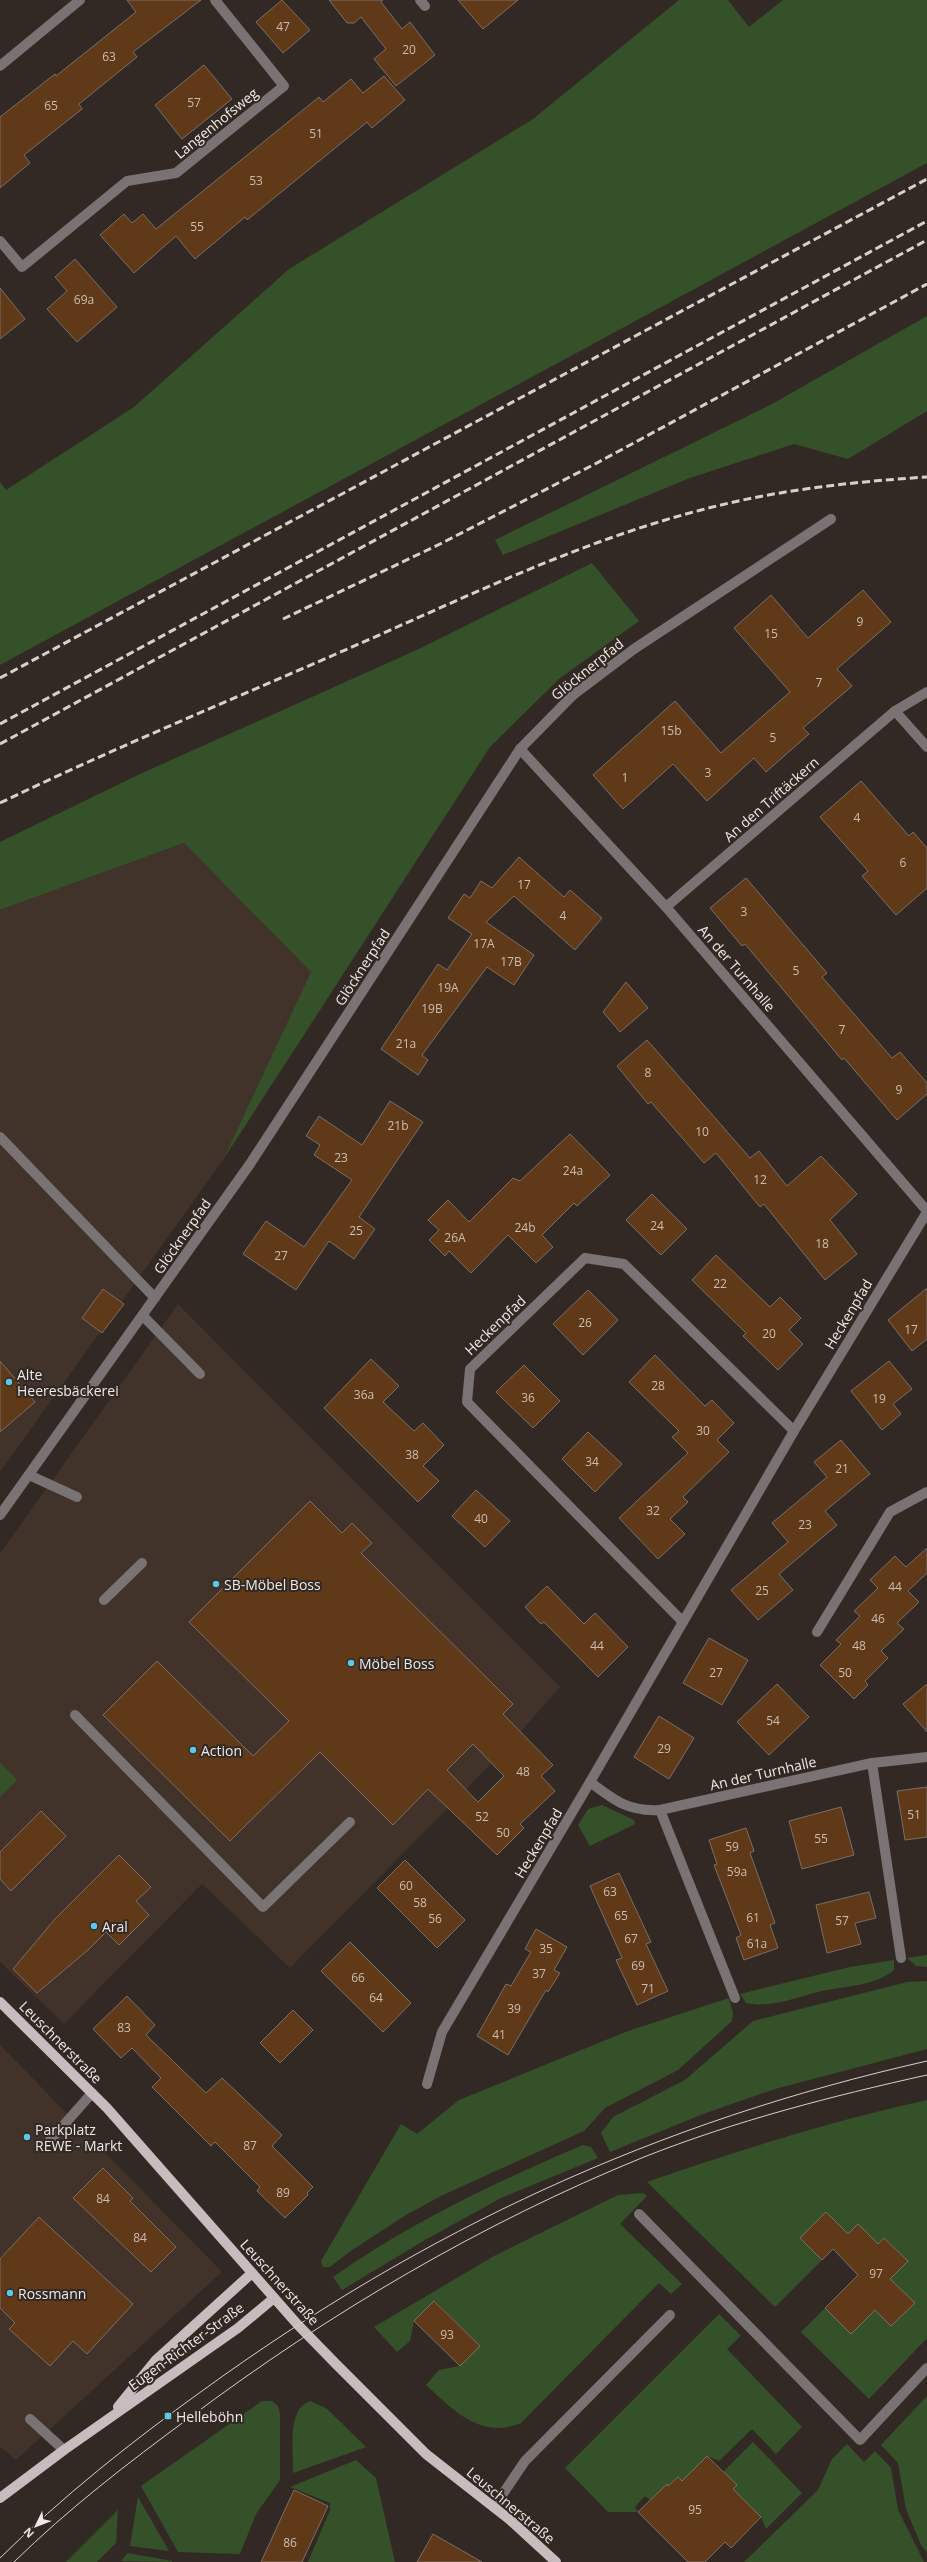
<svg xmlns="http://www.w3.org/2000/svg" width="927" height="2562" viewBox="0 0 927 2562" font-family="'Open Sans',sans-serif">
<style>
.built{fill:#41322a}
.green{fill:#355129}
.building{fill:#603a18;stroke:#796f68;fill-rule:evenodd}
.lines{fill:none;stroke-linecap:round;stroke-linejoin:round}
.minor{stroke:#797374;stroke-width:10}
.major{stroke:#c8bcbe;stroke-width:10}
.tram{stroke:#d7d1cc;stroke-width:1}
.rail{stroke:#d7d1cc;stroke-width:3;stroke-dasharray:8 4;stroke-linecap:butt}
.poi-dot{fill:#5ac8e6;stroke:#322924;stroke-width:1.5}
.labels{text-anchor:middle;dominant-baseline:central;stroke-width:4;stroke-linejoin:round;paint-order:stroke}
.number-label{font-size:12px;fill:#cbbdb2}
.street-label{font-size:14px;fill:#efe9e5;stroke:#322924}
.poi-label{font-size:14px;fill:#efe9e5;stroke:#322924;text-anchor:start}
</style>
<rect width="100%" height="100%" fill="#322924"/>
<!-- built -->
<g class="built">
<polygon points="184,843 312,972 223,1160 0,1472 0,910"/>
<polygon points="178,1304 560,1687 503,1752 290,1968 202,1884 64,2024 0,1962 0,1553"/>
<polygon points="0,2045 222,2272 16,2460 0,2447"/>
</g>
<!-- green -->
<g class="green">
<polygon points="679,0 728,0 749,27 783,0 927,0 927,163 0,665 0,482 6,490 134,407 289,269 533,119"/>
<polygon points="927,316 927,411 848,459 794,444 690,478 503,555 495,540 772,404"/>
<polygon points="592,563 639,621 559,679 490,747 223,1160 311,972 184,843 0,910 0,842 140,774 421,648"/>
<polygon points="0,1762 17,1780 0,1797"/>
<polygon points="602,1805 634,1820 635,1824 590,1846 578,1825 588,1809"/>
<polygon points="927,1955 927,1967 916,1966 907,1958"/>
<path d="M894,1960V1970C876,1985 849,1986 827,1990C801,1995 773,2009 746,2003L740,1994L850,1967Z"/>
<polygon points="927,1981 927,2049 775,2089 703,2114 610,2152 601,2133 613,2117 685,2080 753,2021 907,1982"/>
<polygon points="729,1998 733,2013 732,2021 678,2070 605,2108 584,2131 443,2195 406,2215 352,2250 330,2267 323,2267 321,2261 401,2124 417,2134 459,2100 628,2031"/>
<path d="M927,2100V2338L869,2399L801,2332L825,2308L851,2333L875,2310L891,2326L914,2304L890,2279L908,2261L885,2238L878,2244L858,2224L848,2234L826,2213L801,2238L822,2260L775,2307L647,2182C739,2150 832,2121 927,2100Z"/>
<path d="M583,2145L591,2147L598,2158L503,2197L425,2240L342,2290L333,2277C411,2222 496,2182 583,2145Z"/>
<path d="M643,2193L647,2196L620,2224L682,2284L671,2294L659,2283L520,2424C514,2425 506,2428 499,2428C469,2428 447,2404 426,2385L439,2370L460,2366L480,2346L435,2301L414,2321L410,2341L397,2352L374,2327L494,2256L618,2195Z"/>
<polygon points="719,2314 741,2336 727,2349 802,2427 776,2454 752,2429 719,2461 707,2456 682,2481 678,2477 650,2500 645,2496 635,2507 638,2512 608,2512 565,2468"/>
<polygon points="927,2396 927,2553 921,2545 906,2509 898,2463 881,2445"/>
<polygon points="262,2401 272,2401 278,2406 280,2414 280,2480 256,2514 240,2554 178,2552 141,2486"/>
<path d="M310,2401L326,2408L366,2447L293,2473C294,2451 286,2410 310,2401Z"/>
<polygon points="753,2442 802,2493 766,2529 761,2517 733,2489 737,2485 723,2472"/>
<polygon points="847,2444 864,2462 875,2451 891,2468 898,2510 924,2562 744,2562 818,2490 832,2459"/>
<polygon points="356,2460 376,2478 395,2562 308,2562 330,2510 330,2503 290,2487"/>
<polygon points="138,2497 169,2551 130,2546"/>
<polygon points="118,2510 116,2543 97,2562 66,2562"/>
<polygon points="128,2553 172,2561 172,2562 121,2561"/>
</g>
<!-- building -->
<g class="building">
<polygon points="127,0 201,0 133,52 137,57 79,104 82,109 24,155 30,163 0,188 0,117 55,74 56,76 136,12"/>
<polygon points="282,0 310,30 283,53 256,22"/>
<polygon points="329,0 383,0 381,2 402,29 410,22 435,55 396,86 374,59 386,49 361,17 354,23 347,23"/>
<polygon points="458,0 518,0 483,29"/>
<polygon points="204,65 232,99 182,139 155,105"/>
<polygon points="384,76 405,100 372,128 367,122 247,220 245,217 195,259 176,236 134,273 100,235 124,214 132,223 143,214 156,229 319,97 323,102 351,79 363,93"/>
<polygon points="75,259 117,307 77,342 47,309 67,291 55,277"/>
<polygon points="0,288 25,319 0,339"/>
<polygon points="863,590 891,622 837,669 852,686 803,728 809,734 766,772 754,758 707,801 673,764 623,809 593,775 675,701 721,753 790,692 734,628 771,595 808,638"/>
<polygon points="861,781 909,836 913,832 927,848 927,888 896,915 862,876 868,871 820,817"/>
<polygon points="519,857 564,897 570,890 602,918 575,950 514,896 486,922 534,955 514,985 487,967 422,1055 428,1060 418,1075 381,1049 438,964 447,970 472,934 448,918 464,894 470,898 481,881 492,888"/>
<polygon points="746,878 827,973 822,977 892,1058 900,1052 927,1083 927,1094 897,1120 844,1058 842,1060 745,944 742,946 710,908"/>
<polygon points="626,982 648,1008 620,1032 603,1012"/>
<polygon points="647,1040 750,1158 759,1151 787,1186 821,1156 857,1194 830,1220 857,1254 825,1280 764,1204 760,1207 716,1153 704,1163 651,1102 648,1104 617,1066"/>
<polygon points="390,1101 423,1122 359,1217 375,1229 354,1259 329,1241 296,1290 243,1254 266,1221 304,1247 352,1180 314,1155 320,1145 306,1136 319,1116 362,1145"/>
<polygon points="570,1134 610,1175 577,1206 574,1203 542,1235 553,1247 536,1263 508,1235 471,1273 449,1251 445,1256 429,1240 439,1230 428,1220 448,1200 469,1222 513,1178 520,1181"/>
<polygon points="652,1194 687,1229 661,1255 626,1220"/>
<polygon points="716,1255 770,1307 780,1297 801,1318 789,1330 803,1344 778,1370 743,1336 746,1333 692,1280"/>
<polygon points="927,1288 927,1339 912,1351 888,1320"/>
<polygon points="103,1289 124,1304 102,1333 82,1318"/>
<polygon points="588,1290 618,1320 583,1355 553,1324"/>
<polygon points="655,1355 705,1406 712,1400 734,1423 717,1440 729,1452 683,1497 688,1502 670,1519 685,1534 658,1559 619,1518 688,1453 672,1437 679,1431 629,1382"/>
<polygon points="371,1359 399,1386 383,1402 414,1431 423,1423 444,1445 423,1466 439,1481 418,1502 324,1408"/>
<polygon points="0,1361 35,1402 0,1432"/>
<polygon points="889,1361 912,1389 893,1404 901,1414 882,1430 851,1391"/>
<polygon points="524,1365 560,1401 533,1428 496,1392"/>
<polygon points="588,1432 622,1464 595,1492 562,1459"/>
<polygon points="841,1440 870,1474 825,1511 837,1525 779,1574 793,1590 758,1620 731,1590 788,1542 772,1523 827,1477 814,1462"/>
<polygon points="476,1490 510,1521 485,1547 452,1516"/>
<path d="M310,1501L342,1533L352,1523L372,1543L361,1553L513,1704L503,1714L553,1765L541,1776L555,1791L520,1824L524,1828L497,1855L428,1789L393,1825L320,1752L230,1841L103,1715L157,1661L253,1756L289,1721L189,1622ZM473,1744L504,1776L478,1802L447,1770Z"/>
<polygon points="927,1548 927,1573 908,1591 919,1602 897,1623 904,1629 881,1651 888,1658 865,1681 868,1685 854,1699 820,1665 841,1644 836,1640 860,1616 854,1611 878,1588 870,1580 895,1556 906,1567"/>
<polygon points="547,1586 584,1624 595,1613 628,1647 598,1677 544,1622 541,1624 525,1607"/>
<polygon points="709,1638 748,1660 722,1705 683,1683"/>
<polygon points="777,1684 809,1717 769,1755 737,1722"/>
<polygon points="927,1684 927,1732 903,1704"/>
<polygon points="659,1716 694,1738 669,1779 634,1757"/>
<polygon points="927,1787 927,1837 905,1840 897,1791"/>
<polygon points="841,1807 854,1855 802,1869 789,1821"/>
<polygon points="41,1811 66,1836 11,1891 0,1879 0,1852"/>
<polygon points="746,1828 754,1851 750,1853 775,1923 770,1925 778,1948 744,1960 736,1938 741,1935 714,1865 717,1864 709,1840"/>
<polygon points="119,1855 151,1887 136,1901 149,1915 119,1945 106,1932 88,1950 37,1993 13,1969 55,1919"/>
<polygon points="405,1860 465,1920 437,1948 377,1888"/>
<polygon points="619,1873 651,1942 646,1944 668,1991 637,2005 616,1960 622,1958 590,1886"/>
<polygon points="869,1892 876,1918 855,1923 861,1944 827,1953 816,1905"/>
<polygon points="536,1929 567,1947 554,1970 560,1973 548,1992 546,1990 508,2055 477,2036 506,1984 511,1986 531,1952 525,1949"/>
<polygon points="350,1942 411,2003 383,2032 321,1971"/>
<polygon points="127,1996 155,2025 146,2035 206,2093 222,2078 282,2135 272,2146 313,2187 307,2193 308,2195 285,2218 257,2191 260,2187 215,2142 211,2146 152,2087 161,2078 132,2048 121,2058 93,2029"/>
<polygon points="293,2010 313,2030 280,2063 260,2043"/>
<polygon points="103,2168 133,2198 130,2201 176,2247 151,2272 73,2198"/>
<polygon points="826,2212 848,2234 858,2224 878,2244 884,2238 908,2261 890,2279 915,2303 891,2326 875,2310 851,2334 825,2308 858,2275 833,2249 822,2260 800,2238"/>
<polygon points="39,2217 133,2304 87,2354 73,2341 50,2366 9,2329 15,2323 0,2308 0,2259"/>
<polygon points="434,2301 480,2346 460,2366 414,2321"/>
<polygon points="707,2456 737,2485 733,2489 761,2517 731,2548 725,2542 705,2562 688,2562 638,2512 667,2484 668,2486 678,2477 682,2481"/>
<polygon points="294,2490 328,2506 302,2562 261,2562"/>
<polygon points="433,2534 482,2562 417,2562"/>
</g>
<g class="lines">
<!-- minor -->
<g class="minor">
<polyline points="420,0 425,6"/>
<polyline points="0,66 80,0"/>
<polyline points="0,241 22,267 127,181 176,173 284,86 215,0"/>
<polyline points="895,711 927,747"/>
<polyline points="520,749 666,907 927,1211"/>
<polyline points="666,907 895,711 927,692"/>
<polyline points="0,1137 155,1298"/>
<polyline points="143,1316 200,1374"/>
<polyline points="29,1475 77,1497"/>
<polyline points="0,1515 250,1164 520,749 573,695 634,649 831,519"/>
<polyline points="104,1600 142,1563"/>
<polyline points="683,1622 467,1402 470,1369 585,1258 624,1264 794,1431"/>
<polyline points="817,1632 890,1512 927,1492"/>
<polyline points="75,1715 263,1907 350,1822"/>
<polyline points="872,1763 901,1958"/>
<path d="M590,1782C615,1801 629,1812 660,1810L872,1763L927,1757"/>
<polyline points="660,1810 735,1998"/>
<polyline points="427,2084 442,2032 590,1782 794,1431 927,1212"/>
<polyline points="47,2144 92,2093"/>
<polyline points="639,2214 860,2440 927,2368"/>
<polyline points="30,2419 64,2450"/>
<polyline points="494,2507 525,2461 670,2315"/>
</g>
<!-- major -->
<g class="major">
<polyline points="0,2002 107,2108 298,2325 335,2363 426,2454 509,2519 556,2562"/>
<polyline points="118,2407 156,2360 252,2273"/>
<polyline points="0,2498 64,2450 238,2328 274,2298"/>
</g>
<!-- tram -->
<g class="tram">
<path d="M0,2558C62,2497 131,2442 202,2391C425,2229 657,2122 927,2061"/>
<path d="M14,2562C68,2509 128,2463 189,2418C329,2313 482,2223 644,2157C735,2121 832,2096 927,2075"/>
</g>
<!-- rail -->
<g class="rail">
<polyline points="283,619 440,544 595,464 927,284"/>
<polyline points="0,678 927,179"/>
<polyline points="0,724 927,221"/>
<polyline points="0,744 927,240"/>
<path d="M0,803C110,750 224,703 336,654C456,602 574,543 701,510C776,490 850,482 927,477"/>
</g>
</g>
<!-- markers -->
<g class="poi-dot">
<circle cx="9" cy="1382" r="4"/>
<circle cx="216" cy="1584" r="4"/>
<circle cx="351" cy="1663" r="4"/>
<circle cx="193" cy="1750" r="4"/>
<circle cx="94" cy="1926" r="4"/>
<circle cx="27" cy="2137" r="4"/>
<circle cx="10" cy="2293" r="4"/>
<rect x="164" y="2412" width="8" height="8" rx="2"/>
</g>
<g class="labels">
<!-- number labels -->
<g class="number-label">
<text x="283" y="26">47</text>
<text x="409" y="49">20</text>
<text x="109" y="56">63</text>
<text x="194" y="102">57</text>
<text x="51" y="105">65</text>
<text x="316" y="133">51</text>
<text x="256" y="180">53</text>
<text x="197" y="226">55</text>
<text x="84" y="299">69a</text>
<text x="860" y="621">9</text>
<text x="771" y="633">15</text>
<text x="819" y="682">7</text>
<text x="671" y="730">15b</text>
<text x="773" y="737">5</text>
<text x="708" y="772">3</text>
<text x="625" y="777">1</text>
<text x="857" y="817">4</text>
<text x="903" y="862">6</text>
<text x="524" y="884">17</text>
<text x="744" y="911">3</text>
<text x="563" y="915">4</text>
<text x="484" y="943">17A</text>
<text x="511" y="961">17B</text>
<text x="796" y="970">5</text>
<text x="448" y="987">19A</text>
<text x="432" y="1008">19B</text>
<text x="842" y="1029">7</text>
<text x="406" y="1043">21a</text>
<text x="648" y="1072">8</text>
<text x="899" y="1089">9</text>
<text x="398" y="1125">21b</text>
<text x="702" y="1131">10</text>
<text x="341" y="1157">23</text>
<text x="573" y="1170">24a</text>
<text x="760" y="1179">12</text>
<text x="657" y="1225">24</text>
<text x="525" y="1227">24b</text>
<text x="356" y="1230">25</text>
<text x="455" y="1237">26A</text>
<text x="822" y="1243">18</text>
<text x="281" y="1255">27</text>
<text x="720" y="1283">22</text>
<text x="585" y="1322">26</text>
<text x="911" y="1329">17</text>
<text x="769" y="1333">20</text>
<text x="658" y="1385">28</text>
<text x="364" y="1394">36a</text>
<text x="528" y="1397">36</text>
<text x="879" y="1398">19</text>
<text x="703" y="1430">30</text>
<text x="412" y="1454">38</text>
<text x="592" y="1461">34</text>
<text x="842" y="1468">21</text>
<text x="653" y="1510">32</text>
<text x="481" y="1518">40</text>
<text x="805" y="1524">23</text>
<text x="895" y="1586">44</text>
<text x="762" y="1590">25</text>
<text x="878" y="1618">46</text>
<text x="597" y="1645">44</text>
<text x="859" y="1645">48</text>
<text x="716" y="1672">27</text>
<text x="845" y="1672">50</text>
<text x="773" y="1720">54</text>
<text x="664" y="1748">29</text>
<text x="523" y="1771">48</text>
<text x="914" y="1814">51</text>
<text x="482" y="1816">52</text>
<text x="503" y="1832">50</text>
<text x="821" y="1838">55</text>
<text x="732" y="1846">59</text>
<text x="737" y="1871">59a</text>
<text x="406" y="1885">60</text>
<text x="610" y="1891">63</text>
<text x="420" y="1902">58</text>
<text x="621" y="1915">65</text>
<text x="753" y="1917">61</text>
<text x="435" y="1918">56</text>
<text x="842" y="1920">57</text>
<text x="631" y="1938">67</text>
<text x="757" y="1943">61a</text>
<text x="546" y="1948">35</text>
<text x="638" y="1965">69</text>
<text x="539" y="1973">37</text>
<text x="358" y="1977">66</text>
<text x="648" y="1988">71</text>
<text x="376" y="1997">64</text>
<text x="514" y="2008">39</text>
<text x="124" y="2027">83</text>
<text x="499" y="2034">41</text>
<text x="250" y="2145">87</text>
<text x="283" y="2192">89</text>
<text x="103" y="2198">84</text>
<text x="140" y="2237">84</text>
<text x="876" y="2273">97</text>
<text x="447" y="2334">93</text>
<text x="695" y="2509">95</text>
<text x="290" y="2542">86</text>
</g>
<!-- street labels -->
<g class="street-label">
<text transform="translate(216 123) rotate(-39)">Langenhofsweg</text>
<text transform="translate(587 669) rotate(-39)">Glöcknerpfad</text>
<text transform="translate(771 799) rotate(-41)">An den Triftäckern</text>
<text transform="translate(362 967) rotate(-57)">Glöcknerpfad</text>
<text transform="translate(737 968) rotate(49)">An der Turnhalle</text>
<text transform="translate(182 1236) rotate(-55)">Glöcknerpfad</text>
<text transform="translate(848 1314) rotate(-59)">Heckenpfad</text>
<text transform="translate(495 1325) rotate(-44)">Heckenpfad</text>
<text transform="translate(763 1773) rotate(-13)">An der Turnhalle</text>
<text transform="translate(538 1843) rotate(-59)">Heckenpfad</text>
<text transform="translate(61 2042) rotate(45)">Leuschnerstraße</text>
<text transform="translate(280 2282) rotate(48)">Leuschnerstraße</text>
<text transform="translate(186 2346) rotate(-36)">Eugen-Richter-Straße</text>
<text transform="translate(511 2505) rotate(40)">Leuschnerstraße</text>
</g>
<!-- poi labels -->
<g class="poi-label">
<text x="17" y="1374">Alte<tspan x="17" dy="16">Heeresbäckerei</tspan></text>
<text x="224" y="1584">SB-Möbel Boss</text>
<text x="359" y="1663">Möbel Boss</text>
<text x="201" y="1750">Action</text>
<text x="102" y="1926">Aral</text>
<text x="35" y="2129">Parkplatz<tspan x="35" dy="16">REWE - Markt</tspan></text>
<text x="18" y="2293">Rossmann</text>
<text x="176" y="2416">Helleböhn</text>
</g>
</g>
<!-- north arrow -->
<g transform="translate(36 2526) rotate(227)" stroke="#322924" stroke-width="3" paint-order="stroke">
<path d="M0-3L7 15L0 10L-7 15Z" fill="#efe9e5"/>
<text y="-6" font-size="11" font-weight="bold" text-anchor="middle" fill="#efe9e5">N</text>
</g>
</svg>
